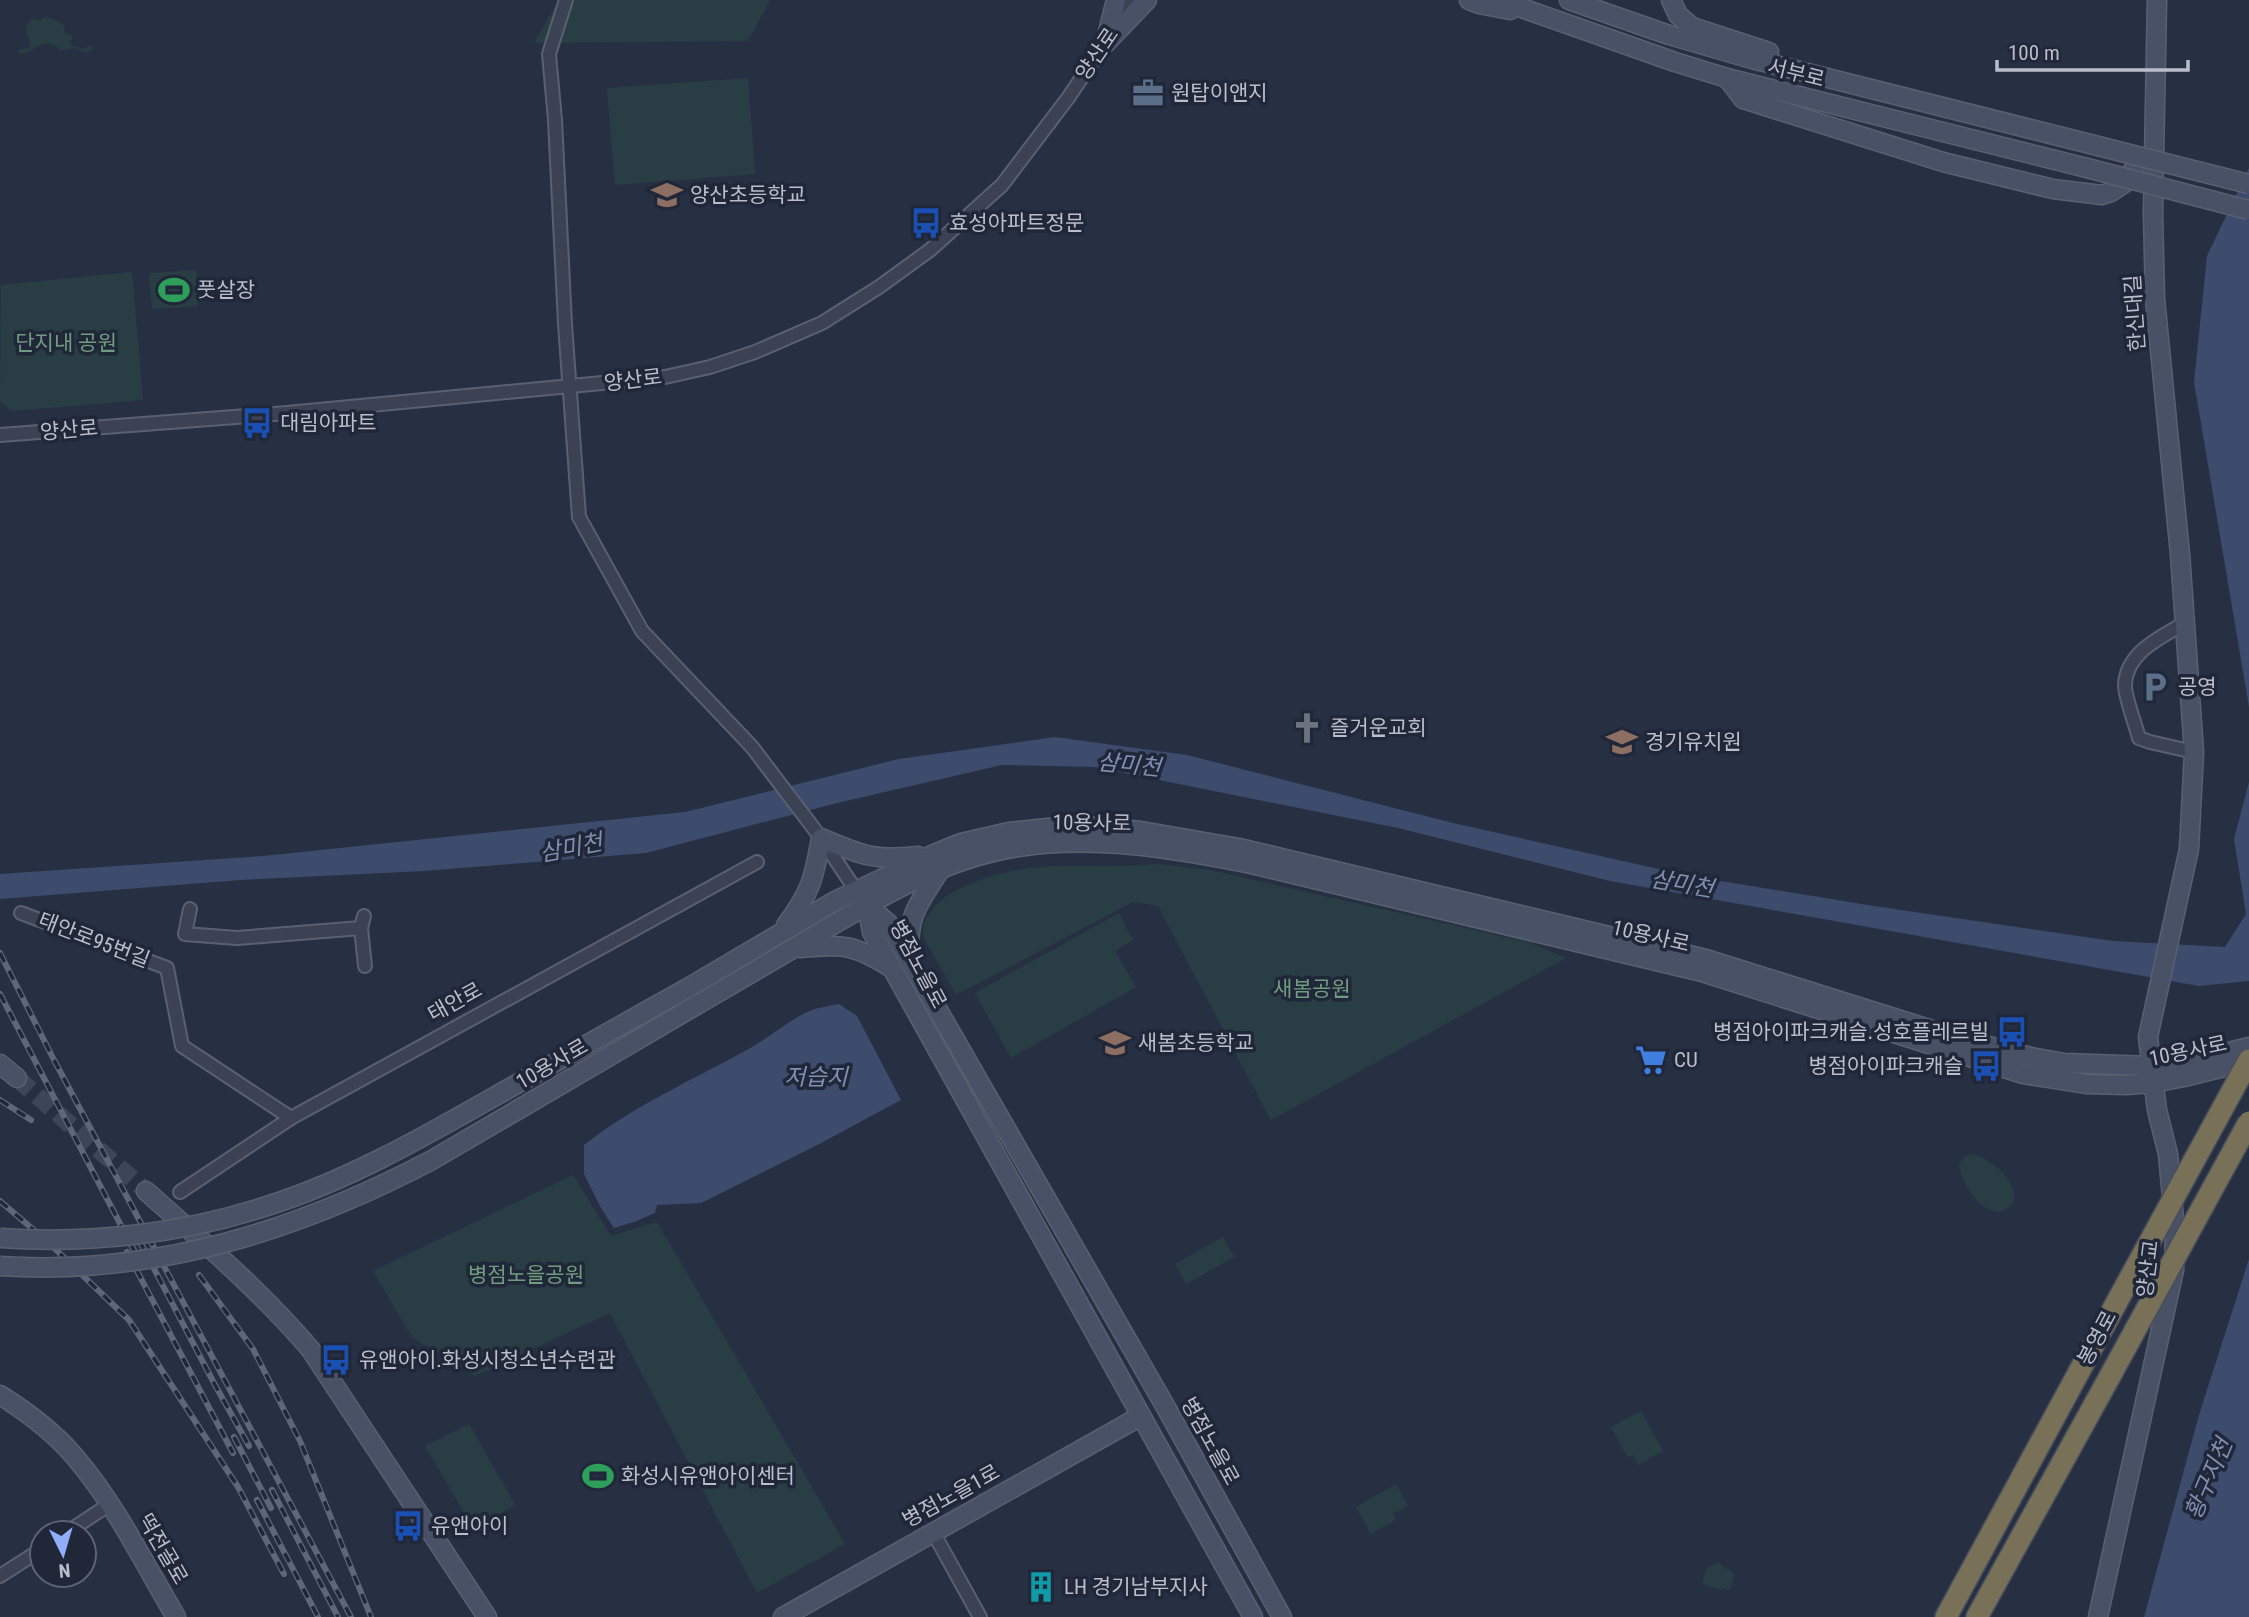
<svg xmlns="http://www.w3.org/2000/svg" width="2249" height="1617" viewBox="0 0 2249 1617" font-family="'Roboto Condensed','Noto Sans KR',sans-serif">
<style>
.green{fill:#293e44}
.water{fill:#3d4b6c}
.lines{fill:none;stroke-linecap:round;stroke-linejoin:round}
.secondary-tunnel{stroke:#3d4558;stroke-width:18;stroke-dasharray:18 9;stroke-linecap:butt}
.street-casing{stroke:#5a6070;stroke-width:16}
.secondary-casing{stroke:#5a6070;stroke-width:21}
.highway-casing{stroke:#464d5d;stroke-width:24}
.street{stroke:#3b4253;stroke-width:12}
.secondary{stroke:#495166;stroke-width:18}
.highway{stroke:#797058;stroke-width:21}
.rail-casing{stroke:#5e667a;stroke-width:6}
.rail{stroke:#202738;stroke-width:3.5;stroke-dasharray:10;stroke-linecap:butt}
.secondary-bridge-casing{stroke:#5a6070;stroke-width:21;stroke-linecap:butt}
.highway-bridge-casing{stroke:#464d5d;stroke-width:24;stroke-linecap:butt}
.secondary-bridge{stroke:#495166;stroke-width:18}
.highway-bridge{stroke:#797058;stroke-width:21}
.labels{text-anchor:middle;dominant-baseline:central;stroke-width:7;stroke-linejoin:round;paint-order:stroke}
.street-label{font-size:21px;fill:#b9becc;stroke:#202738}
.poi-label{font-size:21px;fill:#b9becc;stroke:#202738;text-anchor:start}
.park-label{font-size:21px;fill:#709d80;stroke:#202738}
.water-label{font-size:23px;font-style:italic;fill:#8090b3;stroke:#202738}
</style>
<rect width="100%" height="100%" fill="#273043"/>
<!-- green -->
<g class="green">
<polygon points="559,0 770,0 748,41 534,43"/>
<path d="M46,17C52,20 60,21 65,26L64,33L70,35L72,38L70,45L84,49L92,45L93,50L85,52L74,48L61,50C37,32 39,56 18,53L20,49H27L31,46C30,35 20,29 32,19L40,20Z"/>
<polygon points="748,78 755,174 615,185 607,88"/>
<polygon points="196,270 198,306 152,309 149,273"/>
<polygon points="132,272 143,400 11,411 0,401 1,285"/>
<path d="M1155,864L1210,870L1531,943L1566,958L1271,1120L1158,906L1133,902L956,995L924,938C921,927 925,919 933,909C942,897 954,891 968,885C1032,856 1088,871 1155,864Z"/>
<polygon points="1119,913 1133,940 1115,951 1136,987 1011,1058 975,993"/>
<path d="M1971,1154C1990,1158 2015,1178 2014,1199C1997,1234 1961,1188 1959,1165L1964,1157Z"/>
<polygon points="573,1175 611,1236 657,1222 845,1544 757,1593 610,1313 475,1376 412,1337 373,1271"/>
<polygon points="1223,1237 1234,1257 1186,1284 1175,1264"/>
<polygon points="1641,1411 1663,1451 1638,1465 1633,1455 1628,1458 1611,1427"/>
<polygon points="469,1424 515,1505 474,1530 425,1446"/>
<polygon points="1396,1484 1408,1506 1393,1514 1396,1520 1371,1534 1356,1507"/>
<polygon points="1718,1562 1734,1574 1731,1589 1729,1590 1722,1588 1721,1590 1702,1584 1707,1568"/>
</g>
<!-- water -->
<g class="water">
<polygon points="2249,168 2249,707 2194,382 2207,256"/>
<polygon points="1055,737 1187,755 1453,823 1690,876 1874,906 2113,941 2225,947 2246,914 2234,839 2249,782 2249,981 2199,986 1610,881 1398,828 1095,767 1002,765 837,803 646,853 425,871 241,880 0,899 0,874 263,856 685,812 899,759"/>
<path d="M839,1004L857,1016L901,1100L823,1142L701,1203L657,1205L655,1213L634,1222L614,1228L601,1208L584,1174V1145C636,1104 695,1079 752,1047C773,1035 790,1019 812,1010C820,1007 830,1006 839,1004Z"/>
<polygon points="2249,1259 2249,1617 2144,1617 2199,1415"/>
</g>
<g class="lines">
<!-- secondary-tunnel -->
<polyline class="secondary-tunnel" points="17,1078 146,1191"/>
<defs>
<g id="street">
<polyline points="566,0 549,54 555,120 565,324 579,517 642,631 752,747 821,838 859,895"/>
<polyline points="1118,24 1131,0"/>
<polyline points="0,435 287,413 665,377 710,367 755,352 822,323 879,287 930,250 1002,185 1068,98 1108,39"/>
<path d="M2185,623C2161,637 2127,652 2125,684C2124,695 2136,726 2139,738L2150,742L2194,752"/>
<polyline points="190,909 185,934 237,938 361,928 364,916"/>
<polyline points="21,913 167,968 182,1046 291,1118"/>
<polyline points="361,928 365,966"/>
<polyline points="180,1192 291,1118 757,862"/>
<polyline points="933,1532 980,1617"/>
<polyline points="66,1533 110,1504"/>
<polyline points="0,1576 42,1549"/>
</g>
<g id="secondary">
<polyline points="1469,0 1479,4 1510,10"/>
<polyline points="1499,0 1675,62 1727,78 2087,168"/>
<polyline points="1569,0 1669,35 1752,59 2098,146"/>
<polyline points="1671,0 1678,15 1692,27 1769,52"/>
<polyline points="1105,44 1147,0"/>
<polyline points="1105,44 1116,0"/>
<polyline points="1727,78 1743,99 1943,162 2053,189 2102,195 2111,192 2126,182 2138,162 2155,163"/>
<polyline points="867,905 888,923 1164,1404 1282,1617"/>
<polyline points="867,905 872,932 1253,1617"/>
<path d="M786,925C811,892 814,878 821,838C861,855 873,861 918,856"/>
<path d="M800,948C842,944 853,944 890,967"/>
<path d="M909,956C908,910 919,905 941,868"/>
<polyline points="686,989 835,901 934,854 961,843 1009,832 1057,827 1086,826 1141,831 1239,848 1706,959 1961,1039 2031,1057 2064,1063 2151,1066 2182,1064 2249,1047"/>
<path d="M695,1006C738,981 781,956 824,930C885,894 947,858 1018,847C1095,835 1176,849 1251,864L1702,972L2023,1074L2086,1084L2126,1085L2153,1083L2184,1077L2249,1061"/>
<polyline points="0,1064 17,1078"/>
<path d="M146,1191C203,1242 261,1291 311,1350L487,1617"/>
<path d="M0,1395C27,1412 54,1432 75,1457C116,1505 144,1563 176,1617"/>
<polyline points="783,1617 1141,1416"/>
<polyline points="2098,1617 2174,1270 2175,1230 2168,1154 2157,1110 2148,1037 2189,849 2194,752 2180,554 2155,299 2153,213 2157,0"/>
</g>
<g id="highway">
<polyline points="1946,1617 2119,1298"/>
<polyline points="1977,1617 2109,1378"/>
</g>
</defs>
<!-- street casing -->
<use href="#street" class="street-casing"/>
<!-- secondary casing -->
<use href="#secondary" class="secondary-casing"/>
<!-- highway casing -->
<use href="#highway" class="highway-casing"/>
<!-- street -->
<use href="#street" class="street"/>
<!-- secondary -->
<use href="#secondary" class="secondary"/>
<!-- highway -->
<use href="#highway" class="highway"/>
<defs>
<g id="rail">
<polyline points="0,953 54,1060 351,1617"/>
<polyline points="0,994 138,1258"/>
<polyline points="0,1100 31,1120"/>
<polyline points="0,1201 49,1243 129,1320 238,1487 284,1574"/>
<polyline points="139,1240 215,1385 249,1446"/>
<polyline points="127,1252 233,1453"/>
<polyline points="199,1275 253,1349 300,1441 371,1617"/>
<polyline points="234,1437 271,1508"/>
<polyline points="272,1490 338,1617"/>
<polyline points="257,1500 318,1617"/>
</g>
</defs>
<!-- rail casing -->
<use href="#rail" class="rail-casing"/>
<!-- rail -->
<use href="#rail" class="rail"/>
<defs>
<g id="secondary-bridge">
<polyline points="2098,146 2249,184"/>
<polyline points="2087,168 2249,210"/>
<path d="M0,1238C89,1244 182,1234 267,1206C346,1181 420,1139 492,1098C556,1062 621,1025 686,989"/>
<path d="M0,1266C154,1276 297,1231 432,1160L695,1006"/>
</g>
<g id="highway-bridge">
<polyline points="2119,1298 2249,1060"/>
<polyline points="2109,1378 2249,1122"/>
</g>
</defs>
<!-- secondary-bridge casing -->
<use href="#secondary-bridge" class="secondary-bridge-casing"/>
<!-- highway-bridge casing -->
<use href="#highway-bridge" class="highway-bridge-casing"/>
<!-- secondary-bridge -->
<use href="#secondary-bridge" class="secondary-bridge"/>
<!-- highway-bridge -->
<use href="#highway-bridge" class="highway-bridge"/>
</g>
<!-- icons -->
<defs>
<symbol id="office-bare" viewBox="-9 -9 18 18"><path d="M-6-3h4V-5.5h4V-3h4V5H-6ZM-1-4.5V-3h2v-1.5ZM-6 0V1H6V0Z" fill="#5c6f8a" stroke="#202738" stroke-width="2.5" paint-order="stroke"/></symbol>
<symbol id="school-bare" viewBox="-9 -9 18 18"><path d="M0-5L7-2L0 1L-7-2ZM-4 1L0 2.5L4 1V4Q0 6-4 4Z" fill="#8d6e63" stroke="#202738" stroke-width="2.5" paint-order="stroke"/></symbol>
<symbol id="bus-bare" viewBox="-9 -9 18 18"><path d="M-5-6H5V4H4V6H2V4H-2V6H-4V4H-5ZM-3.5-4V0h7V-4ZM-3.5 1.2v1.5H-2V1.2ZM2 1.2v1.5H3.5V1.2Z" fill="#1a4fb4" stroke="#202738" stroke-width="2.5" paint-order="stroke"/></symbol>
<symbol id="stadium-bare" viewBox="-9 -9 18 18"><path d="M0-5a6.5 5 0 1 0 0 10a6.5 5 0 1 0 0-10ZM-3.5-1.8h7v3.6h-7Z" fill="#2e9e5b" stroke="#202738" stroke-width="2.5" paint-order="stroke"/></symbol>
<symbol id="parking-bare" viewBox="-9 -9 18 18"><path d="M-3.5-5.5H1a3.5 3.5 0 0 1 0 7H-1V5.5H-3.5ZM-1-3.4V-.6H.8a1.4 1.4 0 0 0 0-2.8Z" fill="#5c6f8a" stroke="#202738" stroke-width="2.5" paint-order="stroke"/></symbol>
<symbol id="church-bare" viewBox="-9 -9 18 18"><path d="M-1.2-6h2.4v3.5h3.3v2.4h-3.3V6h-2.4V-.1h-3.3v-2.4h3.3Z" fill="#6b7280" stroke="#202738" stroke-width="2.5" paint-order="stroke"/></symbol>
<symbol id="supermarket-bare" viewBox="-9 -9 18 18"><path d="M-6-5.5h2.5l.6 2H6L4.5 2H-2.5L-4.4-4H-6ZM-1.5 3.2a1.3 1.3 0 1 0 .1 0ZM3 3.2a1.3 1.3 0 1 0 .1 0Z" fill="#3f7fe0" stroke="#202738" stroke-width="2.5" paint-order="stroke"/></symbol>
<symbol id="building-bare" viewBox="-9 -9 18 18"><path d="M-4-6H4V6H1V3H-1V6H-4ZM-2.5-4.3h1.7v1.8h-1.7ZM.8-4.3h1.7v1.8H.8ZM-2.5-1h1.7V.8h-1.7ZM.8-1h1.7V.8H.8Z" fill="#0f9aa8" stroke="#202738" stroke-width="2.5" paint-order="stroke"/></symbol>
</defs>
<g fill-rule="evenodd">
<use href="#office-bare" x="1126" y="71" width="44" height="44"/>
<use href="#school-bare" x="645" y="173" width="44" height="44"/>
<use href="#bus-bare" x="904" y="201" width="44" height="44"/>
<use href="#stadium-bare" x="152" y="268" width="44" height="44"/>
<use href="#bus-bare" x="235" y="401" width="44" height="44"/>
<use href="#parking-bare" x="2133" y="665" width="44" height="44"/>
<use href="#church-bare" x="1285" y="706" width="44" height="44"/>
<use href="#school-bare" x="1600" y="720" width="44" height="44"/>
<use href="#bus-bare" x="1990" y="1010" width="44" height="44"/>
<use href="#school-bare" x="1093" y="1021" width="44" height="44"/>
<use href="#supermarket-bare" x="1629" y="1038" width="44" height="44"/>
<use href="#bus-bare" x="1964" y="1044" width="44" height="44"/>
<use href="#bus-bare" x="314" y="1338" width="44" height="44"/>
<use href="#stadium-bare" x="576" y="1454" width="44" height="44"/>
<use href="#bus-bare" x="386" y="1504" width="44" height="44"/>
<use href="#building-bare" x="1019" y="1565" width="44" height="44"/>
</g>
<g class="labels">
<!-- street labels -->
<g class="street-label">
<text transform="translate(1097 54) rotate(-56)">양산로</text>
<text transform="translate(1796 73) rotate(14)">서부로</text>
<text transform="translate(2135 313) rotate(-94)">한신대길</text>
<text transform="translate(633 380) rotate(-7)">양산로</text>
<text transform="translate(69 430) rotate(-5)">양산로</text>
<text transform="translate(1092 823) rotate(1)">10용사로</text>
<text transform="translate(1651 936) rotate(13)">10용사로</text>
<text transform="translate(94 940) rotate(21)">태안로95번길</text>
<text transform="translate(918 964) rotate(62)">병점노을로</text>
<text transform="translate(455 1002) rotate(-29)">태안로</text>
<text transform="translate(2188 1051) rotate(-12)">10용사로</text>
<text transform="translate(552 1064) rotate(-30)">10용사로</text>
<text transform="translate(2148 1269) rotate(-83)">양산교</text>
<text transform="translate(2097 1338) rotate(-62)">봉영로</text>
<text transform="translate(1210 1441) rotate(61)">병점노을로</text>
<text transform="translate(951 1496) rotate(-29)">병점노을1로</text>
<text transform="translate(163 1549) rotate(60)">떡전골로</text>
</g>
<!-- poi labels -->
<g class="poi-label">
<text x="1171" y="93">원탑이앤지</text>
<text x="690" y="195">양산초등학교</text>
<text x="949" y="223">효성아파트정문</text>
<text x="197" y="290">풋살장</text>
<text x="280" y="423">대림아파트</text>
<text x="2178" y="687">공영</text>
<text x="1330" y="728">즐거운교회</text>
<text x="1645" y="742">경기유치원</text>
<text x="1989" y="1032" text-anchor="end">병점아이파크캐슬.성호플레르빌</text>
<text x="1138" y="1043">새봄초등학교</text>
<text x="1674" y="1060">CU</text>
<text x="1963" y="1066" text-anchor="end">병점아이파크캐슬</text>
<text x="359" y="1360">유앤아이.화성시청소년수련관</text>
<text x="621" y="1476">화성시유앤아이센터</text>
<text x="431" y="1526">유앤아이</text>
<text x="1064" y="1587">LH 경기남부지사</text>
</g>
<!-- park labels -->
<g class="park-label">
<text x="66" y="343">단지내 공원</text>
<text x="1312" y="989">새봄공원</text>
<text x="526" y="1275">병점노을공원</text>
</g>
<!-- water labels -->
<g class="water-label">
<text transform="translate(1129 765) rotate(6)">삼미천</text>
<text transform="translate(571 848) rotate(-11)">삼미천</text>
<text transform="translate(1682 884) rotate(10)">삼미천</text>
<text x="816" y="1077">저습지</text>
<text transform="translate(2209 1479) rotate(-67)">황구지천</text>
</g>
</g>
<!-- north arrow -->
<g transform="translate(63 1554) rotate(175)"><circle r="33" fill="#202738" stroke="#5d6373" stroke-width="2"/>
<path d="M0-5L12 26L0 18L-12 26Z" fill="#92adf9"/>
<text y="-10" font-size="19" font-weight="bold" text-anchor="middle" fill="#b9becc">N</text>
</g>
<!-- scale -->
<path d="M1997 60v10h191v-10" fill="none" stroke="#b9becc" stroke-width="3.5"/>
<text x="2008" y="60" font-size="21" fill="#b9becc" stroke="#202738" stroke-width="5" paint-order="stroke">100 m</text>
</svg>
